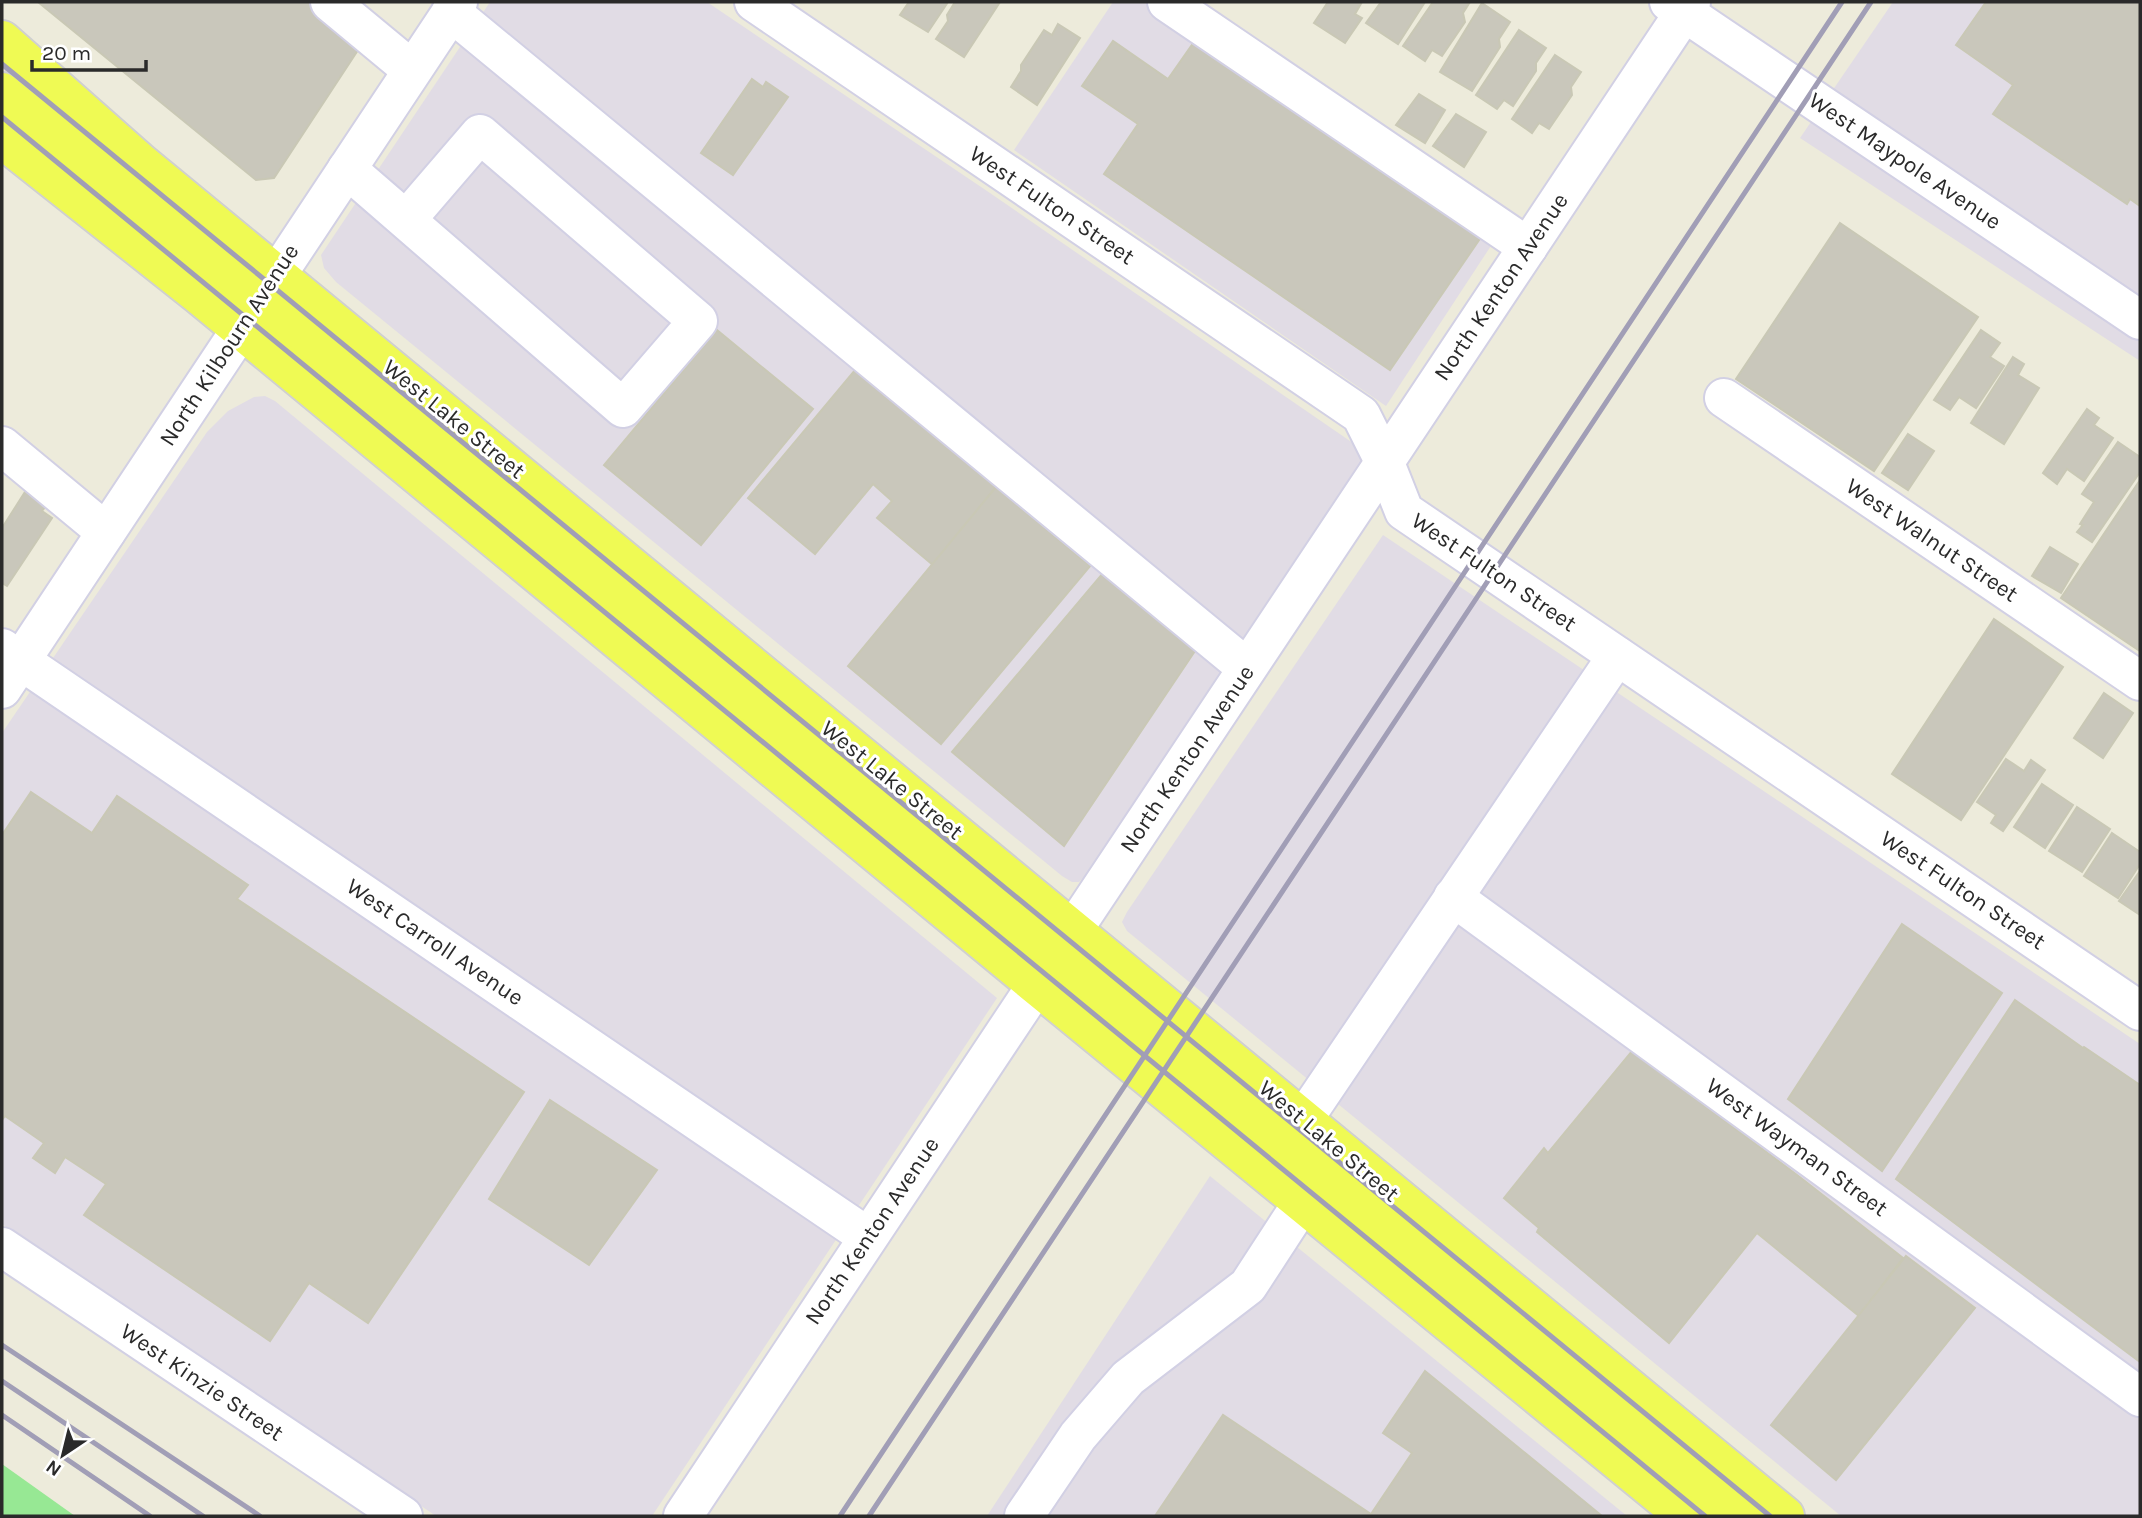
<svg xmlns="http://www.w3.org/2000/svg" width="2142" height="1518" viewBox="0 0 2142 1518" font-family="Karla,sans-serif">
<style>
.industrial{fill:#e1dce5}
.green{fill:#97e894}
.building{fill:#c9c7bb;stroke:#c9c8b5;stroke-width:2}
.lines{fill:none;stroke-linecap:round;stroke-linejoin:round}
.minor-casing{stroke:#d2d0e4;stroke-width:42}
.major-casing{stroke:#d0d0d0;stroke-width:42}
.minor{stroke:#fff;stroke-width:38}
.major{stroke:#effa54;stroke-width:38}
.rail{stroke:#a19eb6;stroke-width:5}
.labels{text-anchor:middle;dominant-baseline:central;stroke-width:6;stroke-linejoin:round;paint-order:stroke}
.street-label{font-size:23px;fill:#2a2a2a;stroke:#fff}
</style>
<rect width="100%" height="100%" fill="#edebdb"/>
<!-- industrial -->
<g class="industrial">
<polygon points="490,2 707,2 987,191 1350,441 1369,457 1084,877 1079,882 1072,882 1062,876 336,282 324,268 321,255"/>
<polygon points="1113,2 1167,2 1502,229 1386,406 1014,150"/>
<polygon points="1893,2 2140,2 2140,361 1800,138"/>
<polygon points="265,396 275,401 322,440 997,998 652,1516 436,1516 2,1224 2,733 207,432 228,411 254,397"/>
<polygon points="1383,535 2140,1044 2140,1516 1841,1516 1127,931 1122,922 1127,912"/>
<polygon points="1210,1176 1627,1516 987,1516"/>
</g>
<!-- green -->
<polygon class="green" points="2,1464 75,1516 2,1516"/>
<!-- building -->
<g class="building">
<polygon points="38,2 311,2 362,44 274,178 256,180"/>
<polygon points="909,2 948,2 928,32 900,15"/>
<polygon points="955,2 1000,2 964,57 936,39 948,21 947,15"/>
<polygon points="1328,2 1362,2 1355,14 1362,18 1345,43 1314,23"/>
<polygon points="1381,2 1425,2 1398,44 1366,23"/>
<polygon points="1433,2 1470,2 1463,13 1465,22 1442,56 1432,50 1425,61 1403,46"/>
<polygon points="1986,2 2140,2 2140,206 2130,199 2127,204 1993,114 2013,85 1956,45"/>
<polygon points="1482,3 1510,22 1499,39 1500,47 1472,91 1440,72"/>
<polygon points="1058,24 1080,38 1037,105 1011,87 1021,71 1021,65 1044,30 1052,35"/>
<polygon points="1519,30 1546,48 1536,63 1536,71 1513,106 1504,100 1497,109 1476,95"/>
<polygon points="1201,32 1488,227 1390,370 1104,174 1138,124 1082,86 1113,41 1168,79"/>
<polygon points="1555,55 1581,72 1571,87 1572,95 1549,129 1539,123 1532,133 1512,119"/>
<polygon points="752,79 763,87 766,82 788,97 733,175 701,153"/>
<polygon points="1419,94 1445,110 1425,143 1396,125"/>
<polygon points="1456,114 1486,132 1464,167 1433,146"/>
<polygon points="1840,223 1978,317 1874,471 1736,379"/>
<polygon points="717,330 813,409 701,545 604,465"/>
<polygon points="1981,330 2000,343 1990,357 2004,366 1976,408 1959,397 1950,410 1934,400"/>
<polygon points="2013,357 2024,364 2018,375 2039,388 2004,444 1971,423"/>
<polygon points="856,369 996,487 933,565 877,518 892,501 873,484 815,554 748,498"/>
<polygon points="2087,409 2099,418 2094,425 2113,438 2084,481 2067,469 2057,484 2043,473"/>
<polygon points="1908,434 1934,451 1908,490 1882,473"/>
<polygon points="2118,442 2140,457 2140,472 2092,542 2077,532 2083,525 2080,524 2094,502 2082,494"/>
<polygon points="2140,480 2140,651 2061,598"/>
<polygon points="996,487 1090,566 941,744 848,666"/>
<polygon points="25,492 46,506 42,511 52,518 7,586 2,583 2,528"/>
<polygon points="2050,547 2078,564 2061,593 2032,576"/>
<polygon points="1104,572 1197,648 1064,846 952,752"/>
<polygon points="1994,619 2063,667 1961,820 1892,774"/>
<polygon points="2104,693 2133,713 2103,758 2074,738"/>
<polygon points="2006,759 2024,771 2031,760 2045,770 2003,831 1991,823 1996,815 1977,802"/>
<polygon points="2042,784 2073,805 2045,848 2014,827"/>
<polygon points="31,792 92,833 117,796 248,885 237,899 524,1092 368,1323 309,1283 270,1341 84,1215 106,1184 65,1157 55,1173 33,1158 44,1143 5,1116 2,1120 2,835"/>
<polygon points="2077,807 2110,829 2082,872 2049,851"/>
<polygon points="2112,833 2140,852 2140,864 2118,898 2084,876"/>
<polygon points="2140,871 2140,915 2119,901"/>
<polygon points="1902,924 2002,993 1882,1171 1788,1099"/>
<polygon points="2015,1000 2083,1048 2084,1047 2140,1085 2140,1362 1896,1179"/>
<polygon points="1632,1051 1801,1178 1903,1258 1859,1316 1757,1233 1669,1343 1537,1232 1539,1228 1504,1198 1544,1148 1548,1153"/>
<polygon points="550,1100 657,1170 589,1265 489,1199"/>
<polygon points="1906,1256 1975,1308 1836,1480 1771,1425"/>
<polygon points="1425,1371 1602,1516 1155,1516 1223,1415 1371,1514 1412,1453 1383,1433"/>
</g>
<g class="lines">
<defs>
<g id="minor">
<polyline points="330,2 412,70"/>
<polyline points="754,2 1361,415 1385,463 1404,511 2140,1011"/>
<polyline points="1167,2 1528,247"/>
<polyline points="1669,2 2140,320"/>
<polyline points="451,12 1247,668"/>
<polyline points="347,169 623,408 698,321 480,134 406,220"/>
<polyline points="1724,398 2140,681"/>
<polyline points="2,446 106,532"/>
<polyline points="2,648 868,1237"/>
<polyline points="2,689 458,2"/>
<polyline points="1453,897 2140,1397"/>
<polyline points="1303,1120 1617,656"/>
<polyline points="2,1247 403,1516"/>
<polyline points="683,1516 1691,2"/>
<polyline points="1024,1516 1078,1436 1128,1378 1248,1286 1302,1203"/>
</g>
<g id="major">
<polyline points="2,40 141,163 1785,1516"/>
<polyline points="2,92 1736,1516"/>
<polyline points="2,139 199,295 1036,985 1685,1516"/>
</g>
</defs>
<!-- minor casing -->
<use href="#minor" class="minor-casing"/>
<!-- major casing -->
<use href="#major" class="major-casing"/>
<!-- minor -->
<use href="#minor" class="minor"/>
<!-- major -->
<use href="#major" class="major"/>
<!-- rail -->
<g class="rail">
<polyline points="2,64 1770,1516"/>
<polyline points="2,117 1705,1516"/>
<polyline points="2,1345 260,1516"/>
<polyline points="2,1381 203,1516"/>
<polyline points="2,1415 150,1516"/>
<polyline points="840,1516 1842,2"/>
<polyline points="869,1516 1871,2"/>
</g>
</g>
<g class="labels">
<!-- street labels -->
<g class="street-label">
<text transform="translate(1905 161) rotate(34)">West Maypole Avenue</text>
<text transform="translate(1052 205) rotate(34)">West Fulton Street</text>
<text transform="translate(1501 287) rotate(-56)">North Kenton Avenue</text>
<text transform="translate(229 345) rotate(-57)">North Kilbourn Avenue</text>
<text transform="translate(454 419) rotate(39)">West Lake Street</text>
<text transform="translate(1932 540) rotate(34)">West Walnut Street</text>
<text transform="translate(1494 572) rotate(34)">West Fulton Street</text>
<text transform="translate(1187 759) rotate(-56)">North Kenton Avenue</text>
<text transform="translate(892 780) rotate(39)">West Lake Street</text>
<text transform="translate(1963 890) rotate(34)">West Fulton Street</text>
<text transform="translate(435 942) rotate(34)">West Carroll Avenue</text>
<text transform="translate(1329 1141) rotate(40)">West Lake Street</text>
<text transform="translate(1797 1147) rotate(36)">West Wayman Street</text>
<text transform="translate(872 1231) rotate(-56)">North Kenton Avenue</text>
<text transform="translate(202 1382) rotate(34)">West Kinzie Street</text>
</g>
</g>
<!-- border -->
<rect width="2142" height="1518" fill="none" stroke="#2a2a2a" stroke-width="7"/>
<!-- north arrow -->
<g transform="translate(63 1455) rotate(215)" stroke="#ffffff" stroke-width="5" paint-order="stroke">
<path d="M0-5L12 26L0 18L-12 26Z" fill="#2a2a2a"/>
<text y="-10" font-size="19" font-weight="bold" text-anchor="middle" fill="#2a2a2a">N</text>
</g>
<!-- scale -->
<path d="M32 60v10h114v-10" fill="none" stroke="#2a2a2a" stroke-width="3.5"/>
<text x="42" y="60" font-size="21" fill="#2a2a2a" stroke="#ffffff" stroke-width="5" paint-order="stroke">20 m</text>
</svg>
